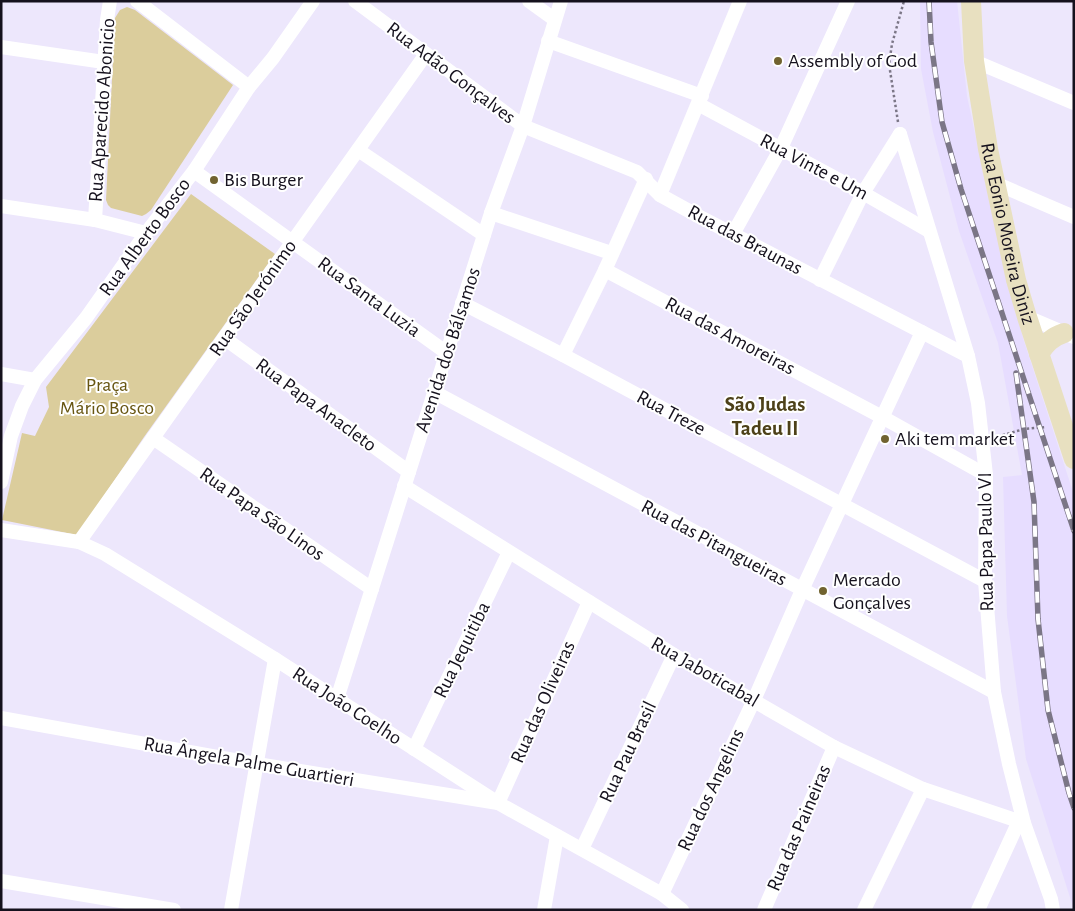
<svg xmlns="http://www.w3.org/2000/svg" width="1075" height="911" viewBox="0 0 1075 911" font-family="'Alegreya Sans',sans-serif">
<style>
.built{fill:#e7ddff}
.green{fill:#dbcd9c}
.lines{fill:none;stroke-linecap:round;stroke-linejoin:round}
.path{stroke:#7b7686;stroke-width:2.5;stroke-dasharray:2.5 2.5;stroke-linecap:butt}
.minor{stroke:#fff;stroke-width:14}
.secondary{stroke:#e8e0c0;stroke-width:20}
.rail-casing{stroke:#7b7686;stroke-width:5.5}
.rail{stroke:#fff;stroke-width:4;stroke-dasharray:11;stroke-linecap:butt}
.poi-dot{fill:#716330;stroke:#fff;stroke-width:2}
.labels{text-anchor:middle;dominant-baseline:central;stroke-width:4;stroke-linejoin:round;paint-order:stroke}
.poi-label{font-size:20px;fill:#15111d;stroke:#fff;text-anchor:start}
.street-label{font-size:20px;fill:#15111d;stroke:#fff}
.park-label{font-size:20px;fill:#675511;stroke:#fff}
.neighbourhood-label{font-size:21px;font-weight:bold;fill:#4d4119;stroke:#fff}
</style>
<rect width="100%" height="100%" fill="#ede7fc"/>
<!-- built -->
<polygon class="built" points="920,1 957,1 967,96 1002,259 1023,338 1074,495 1074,910 1026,759 1007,616 1003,477 1022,475 998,343 959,231 933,132 921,69"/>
<!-- green -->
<g class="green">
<polygon points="127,7 135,10 233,85 151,210 146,214 142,216 111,208 108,205 106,200 115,18 120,10"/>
<polygon points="191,194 275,254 144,437 77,535 2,520 22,433 35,436 49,407 46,387"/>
</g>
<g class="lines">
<!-- path -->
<g class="path">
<polyline points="898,122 889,64 892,44 904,1"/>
<polyline points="993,438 1024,429 1046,427"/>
</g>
<!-- minor -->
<g class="minor">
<polyline points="137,1 249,87"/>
<polyline points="355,1 523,126 637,172 660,195 700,217 968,356"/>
<polyline points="529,1 554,19"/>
<polyline points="548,41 702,96"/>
<polyline points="1,47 104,62"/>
<polyline points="974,61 1074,103"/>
<polyline points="698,104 863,193 929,231"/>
<polyline points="900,134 968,356 978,403 986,475 985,581 994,692 1009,764 1024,823 1051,899 1053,910"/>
<polyline points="358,150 484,235"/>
<polyline points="194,171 447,353"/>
<polyline points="995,183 1074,217"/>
<polyline points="660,195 740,1"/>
<polyline points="1,206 95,220 146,233"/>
<polyline points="491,213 611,253"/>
<polyline points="95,220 107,20 110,1"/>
<polyline points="733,234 781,148 848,1"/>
<polyline points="605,270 882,417 986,475"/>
<polyline points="820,280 863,193 900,134"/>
<polyline points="462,303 563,355 985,581"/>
<polyline points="1027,317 1074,337"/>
<polyline points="224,338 409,472"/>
<polyline points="563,355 605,270 646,179"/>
<polyline points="1,374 35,380"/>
<polyline points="434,392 994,692"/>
<polyline points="153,438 372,589"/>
<polyline points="1,482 11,436 22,406 35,380 86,318 146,233 194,171 249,87 273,58 313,1"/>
<polyline points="404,486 674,655 834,747 923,789 1024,823"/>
<polyline points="1,530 79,542 105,554 275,659 498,803 662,894 682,910"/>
<polyline points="79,542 426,54"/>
<polyline points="337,699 491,213 523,126 561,1"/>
<polyline points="1,718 257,764 498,803 589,602"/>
<polyline points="414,749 509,552"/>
<polyline points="582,849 674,655"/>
<polyline points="1,881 174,910"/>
<polyline points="662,894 754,700 802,590 922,332"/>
<polyline points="231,910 275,659"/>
<polyline points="544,910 557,836"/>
<polyline points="764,910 834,747"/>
<polyline points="864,910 923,789"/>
<polyline points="978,910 1019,821"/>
</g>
<!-- secondary -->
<g class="secondary">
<path id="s1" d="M971,1L974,61L988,149L1016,280L1027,317L1074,459"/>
<path d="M1039,354C1046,343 1052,337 1064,333"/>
</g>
<defs>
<g id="rail">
<polyline points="929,1 931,42 942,122 961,189 1074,531"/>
<polyline points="1016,373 1034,502 1038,619 1048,710 1069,793 1074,808"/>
</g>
</defs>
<!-- rail casing -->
<use href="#rail" class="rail-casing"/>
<!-- rail -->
<use href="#rail" class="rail"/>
</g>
<!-- markers -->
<g class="poi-dot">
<circle cx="778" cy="61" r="5"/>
<circle cx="214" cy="180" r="5"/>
<circle cx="885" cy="439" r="5"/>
<circle cx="823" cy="591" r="5"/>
</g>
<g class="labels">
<!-- poi labels -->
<g class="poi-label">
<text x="788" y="61">Assembly of God</text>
<text x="224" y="180">Bis Burger</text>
<text x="895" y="439">Aki tem market</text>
<text x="833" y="580">Mercado<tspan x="833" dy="23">Gonçalves</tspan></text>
</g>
<!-- street labels -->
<g class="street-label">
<text transform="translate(451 73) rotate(37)">Rua Adão Gonçalves</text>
<text transform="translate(102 110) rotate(-86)">Rua Aparecido Abonicio</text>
<text transform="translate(814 167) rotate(28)">Rua Vinte e Um</text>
<text stroke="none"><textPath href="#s1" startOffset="236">Rua Eonio Moreira Diniz</textPath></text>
<text transform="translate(145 237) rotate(-54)">Rua Alberto Bosco</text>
<text transform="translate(745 240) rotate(28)">Rua das Braunas</text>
<text transform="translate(369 297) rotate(36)">Rua Santa Luzia</text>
<text transform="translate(253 298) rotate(-55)">Rua São Jerónimo</text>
<text transform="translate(730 336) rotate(28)">Rua das Amoreiras</text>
<text transform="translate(448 350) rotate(-72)">Avenida dos Bálsamos</text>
<text transform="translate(316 405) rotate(36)">Rua Papa Anacleto</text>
<text transform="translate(671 413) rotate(28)">Rua Treze</text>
<text transform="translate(262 514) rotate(35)">Rua Papa São Linos</text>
<text transform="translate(986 542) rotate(-91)">Rua Papa Paulo VI</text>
<text transform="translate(714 543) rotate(28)">Rua das Pitangueiras</text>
<text transform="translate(462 650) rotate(-64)">Rua Jequitiba</text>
<text transform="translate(705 672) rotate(30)">Rua Jaboticabal</text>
<text transform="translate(543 702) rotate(-66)">Rua das Oliveiras</text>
<text transform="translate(347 706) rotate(33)">Rua João Coelho</text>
<text transform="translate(628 752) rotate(-65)">Rua Pau Brasil</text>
<text transform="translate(249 762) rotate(10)">Rua Ângela Palme Guartieri</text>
<text transform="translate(711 790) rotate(-65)">Rua dos Angelins</text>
<text transform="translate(799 828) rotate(-67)">Rua das Paineiras</text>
</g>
<!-- park labels -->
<g class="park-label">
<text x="107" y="385">Praça<tspan x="107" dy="23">Mário Bosco</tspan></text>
</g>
<!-- neighbourhood labels -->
<g class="neighbourhood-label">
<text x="765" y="404">São Judas<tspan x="765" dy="24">Tadeu II</tspan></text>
</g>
</g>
<!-- border -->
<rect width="1075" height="911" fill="none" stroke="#15111d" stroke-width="5"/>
</svg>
